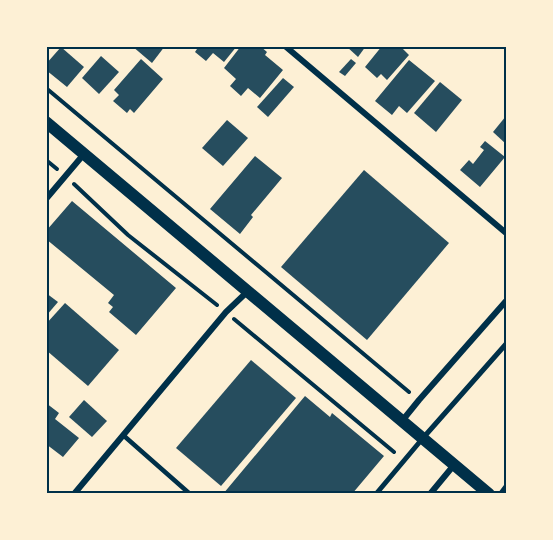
<svg xmlns="http://www.w3.org/2000/svg" width="553" height="540" viewBox="0 0 553 540" font-family="Overpass,sans-serif">
<style>
.building{fill:#264d5e}
.lines{fill:none;stroke-linecap:round;stroke-linejoin:round}
.path{stroke:#003049;stroke-width:4}
.service{stroke:#003049;stroke-width:4.5}
.pedestrian{stroke:#003049;stroke-width:5}
.minor{stroke:#003049;stroke-width:6}
.secondary{stroke:#003049;stroke-width:12}
.neatline{fill:none;stroke:#003049;stroke-width:2}
</style>
<rect width="100%" height="100%" fill="#fdf0d5"/>
<!-- building -->
<g class="building">
<polygon points="132,46 165,46 152,63"/>
<polygon points="199,46 237,46 224,62 213,53 206,61 195,52"/>
<polygon points="241,46 260,46 267,52 265,55 283,70 260,98 248,88 241,96 230,86 236,79 224,68"/>
<polygon points="346,46 366,46 358,57"/>
<polygon points="382,46 400,46 409,55 387,80 381,74 377,78 365,67"/>
<polygon points="61,47 84,67 67,87 46,70 46,64"/>
<polygon points="101,56 119,72 99,94 82,78"/>
<polygon points="141,59 163,79 134,113 130,109 127,113 113,101 119,95 114,90"/>
<polygon points="351,59 356,63 345,76 339,72"/>
<polygon points="409,60 435,81 407,113 399,106 392,115 375,101"/>
<polygon points="283,78 294,87 268,117 257,107"/>
<polygon points="440,82 462,100 436,132 414,113"/>
<polygon points="506,116 506,144 493,132"/>
<polygon points="227,120 248,138 223,166 202,148"/>
<polygon points="485,141 505,157 480,187 460,170 469,160 473,164 484,150 480,147"/>
<polygon points="255,156 282,178 251,215 253,217 240,234 210,209"/>
<polygon points="364,170 449,243 367,340 281,267"/>
<polygon points="72,201 176,288 136,335 109,312 113,307 108,303 114,295 46,239 46,231"/>
<polygon points="46,293 58,302 46,316"/>
<polygon points="65,303 119,350 88,386 46,350 46,324"/>
<polygon points="251,360 296,398 221,486 176,448"/>
<polygon points="305,396 330,417 332,413 384,456 352,494 223,494"/>
<polygon points="84,400 107,421 92,437 69,417"/>
<polygon points="46,403 59,413 55,419 79,438 63,457 46,444"/>
</g>
<g class="lines">
<!-- path -->
<g class="path">
<polyline points="46,88 409,392"/>
<polyline points="46,160 57,169"/>
<polyline points="74,184 128,235 217,305"/>
<polyline points="234,319 394,452"/>
</g>
<!-- service -->
<g class="service">
<polyline points="123,435 190,494"/>
<polyline points="500,494 506,486"/>
</g>
<!-- pedestrian -->
<polyline class="pedestrian" points="376,494 423,438 506,344"/>
<!-- minor -->
<g class="minor">
<polyline points="285,46 506,233"/>
<polyline points="46,199 84,154"/>
<polyline points="402,421 419,400 506,301"/>
<polyline points="74,494 226,312 247,292"/>
<polyline points="430,494 454,465"/>
</g>
<!-- secondary -->
<polyline class="secondary" points="46,122 489,494"/>
</g>
<!-- border -->
<rect width="553" height="540" fill="none" stroke="#fdf0d5" stroke-width="96"/>
<rect x="48" y="48" width="457" height="444" class="neatline"/>
</svg>
